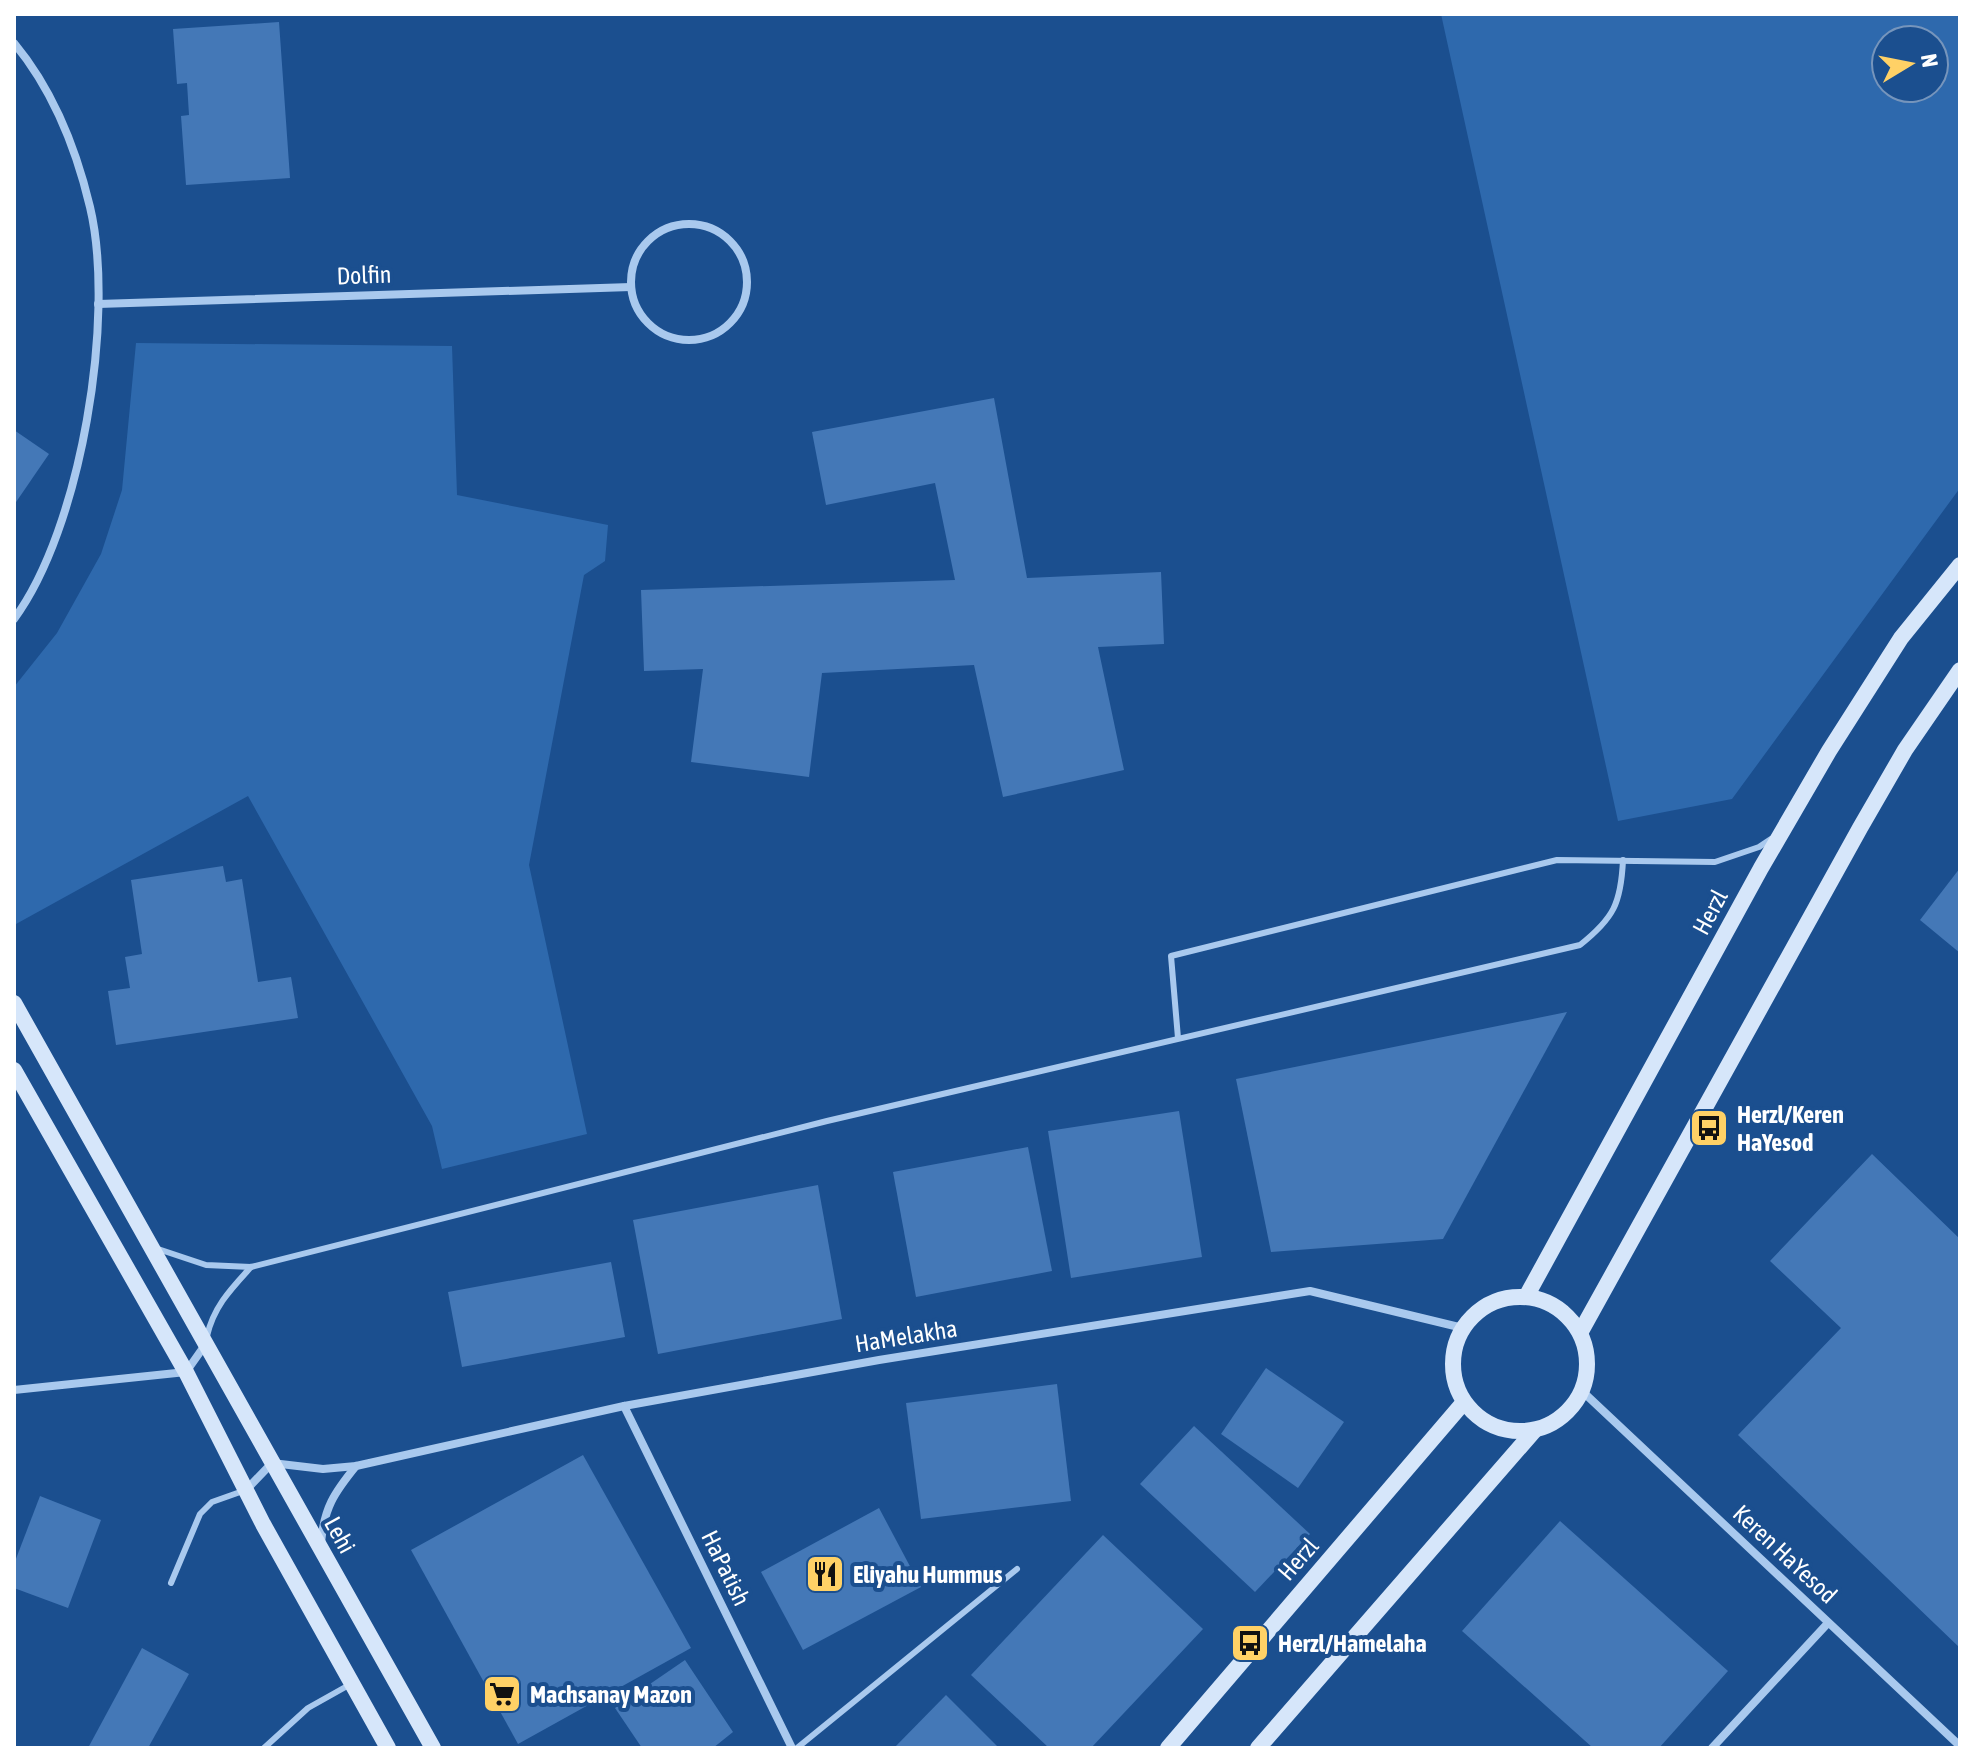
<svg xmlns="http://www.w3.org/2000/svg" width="1974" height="1762" viewBox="0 0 1974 1762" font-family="'Asap Condensed',sans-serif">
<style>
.green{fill:#2e69ad;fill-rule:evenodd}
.building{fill:#4478b7}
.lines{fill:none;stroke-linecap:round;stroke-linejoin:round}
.lane{stroke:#a9c9ee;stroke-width:6}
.street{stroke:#a9c9ee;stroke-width:8}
.secondary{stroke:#d6e6fa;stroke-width:16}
.labels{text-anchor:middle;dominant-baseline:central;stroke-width:8;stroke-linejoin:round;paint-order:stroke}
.street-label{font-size:24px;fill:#fff;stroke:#1b4f8f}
.poi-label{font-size:24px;font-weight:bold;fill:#fff;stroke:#1b4f8f;text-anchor:start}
</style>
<rect width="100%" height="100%" fill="#1b4f8f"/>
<!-- green -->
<g class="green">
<path d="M1441,14H1956L1960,19V488L1732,799L1618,821ZM1886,40H1934V88H1886Z"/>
<polygon points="136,343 452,346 457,495 608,525 605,561 584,575 529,865 587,1134 442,1169 432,1126 248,796 16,924 14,921 14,687 57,633 101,554 122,490"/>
</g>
<!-- building -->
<g class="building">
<polygon points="279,22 290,178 186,185 181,116 189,115 187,83 177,84 173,29"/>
<polygon points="994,398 1027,578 1161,572 1164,644 1098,647 1124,770 1003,797 974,665 822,673 809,777 691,762 703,669 644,671 641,590 955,580 935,483 826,505 812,432"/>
<polygon points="14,430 49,454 14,505"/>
<polygon points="223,866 226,882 242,879 258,982 291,977 298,1018 116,1045 108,991 130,988 125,957 142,954 131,880"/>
<polygon points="1960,868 1960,953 1920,920"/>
<polygon points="1567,1012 1443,1239 1271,1252 1236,1079"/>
<polygon points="1179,1111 1202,1257 1071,1278 1048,1131"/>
<polygon points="1028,1147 1052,1271 916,1297 893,1172"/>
<polygon points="1872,1154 1960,1239 1960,1648 1738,1435 1841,1328 1770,1261"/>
<polygon points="818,1185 842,1319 658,1354 633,1220"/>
<polygon points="611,1262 625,1337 462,1367 448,1292"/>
<polygon points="1266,1368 1344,1422 1298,1488 1221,1434"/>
<polygon points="1057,1384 1071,1501 921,1519 906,1403"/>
<polygon points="1194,1426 1310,1534 1255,1592 1140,1484"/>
<polygon points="583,1455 691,1648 518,1744 411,1550"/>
<polygon points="40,1496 101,1520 68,1608 14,1588 14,1564"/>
<polygon points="879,1508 921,1587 803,1650 761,1572"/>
<polygon points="1560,1521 1728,1671 1659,1748 1593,1748 1462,1631"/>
<polygon points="1103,1535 1203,1629 1091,1748 1049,1748 971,1675"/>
<polygon points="142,1648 189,1674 148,1748 88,1748"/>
<polygon points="685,1660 733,1732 713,1748 642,1748 615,1708"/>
<polygon points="946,1695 999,1748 894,1748"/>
</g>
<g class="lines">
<!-- lane -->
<g class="lane">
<polyline points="1178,1038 1171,956 1557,860 1715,862 1759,847 1771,839"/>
<path d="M158,1249L206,1265L251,1267L827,1121L1580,945C1614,918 1621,903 1623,860"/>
<path d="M207,1336C214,1306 231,1289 251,1267"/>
<polyline points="171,1583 200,1514 212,1502 243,1491"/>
<polyline points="264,1748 308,1708 349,1685"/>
<polyline points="797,1748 1017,1569"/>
</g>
<!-- street -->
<g class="street">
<path d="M14,43C53,90 76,148 90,207C116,316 81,529 14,619"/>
<circle cx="689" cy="282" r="58"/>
<polyline points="98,304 631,287"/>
<polyline points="14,1390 186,1372 205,1345"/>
<polyline points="1582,1391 1960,1746"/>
<polyline points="624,1406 792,1748"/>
<polyline points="246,1490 272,1463 323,1469 356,1466 624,1406 879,1360 1310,1291 1463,1328"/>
<path d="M321,1543C324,1508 334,1493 356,1466"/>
<polyline points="1712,1748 1828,1623"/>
</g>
<!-- secondary -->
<g class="secondary">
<polyline points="14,1003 433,1748"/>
<polyline points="14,1070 186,1372 263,1524 388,1748"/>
<circle cx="1520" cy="1364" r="67"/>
<polyline points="1526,1297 1761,868 1829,751 1901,638 1960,565"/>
<polyline points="1580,1333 1860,828 1905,750 1960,670"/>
<polyline points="1168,1748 1464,1402"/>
<polyline points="1258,1748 1534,1431"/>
</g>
</g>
<!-- icons -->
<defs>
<symbol id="bus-square" viewBox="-11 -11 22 22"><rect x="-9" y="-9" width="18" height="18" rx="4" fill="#ffd166" stroke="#1b4f8f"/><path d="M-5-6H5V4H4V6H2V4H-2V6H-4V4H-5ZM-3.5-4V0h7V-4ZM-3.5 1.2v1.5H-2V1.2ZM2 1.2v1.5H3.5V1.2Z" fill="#111"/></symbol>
<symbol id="restaurant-square" viewBox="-11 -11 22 22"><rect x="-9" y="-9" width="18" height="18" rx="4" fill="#ffd166" stroke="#1b4f8f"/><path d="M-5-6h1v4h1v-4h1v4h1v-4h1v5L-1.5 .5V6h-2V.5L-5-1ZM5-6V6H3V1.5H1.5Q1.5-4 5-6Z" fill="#111"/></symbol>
<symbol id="supermarket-square" viewBox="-11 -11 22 22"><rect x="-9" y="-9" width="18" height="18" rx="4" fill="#ffd166" stroke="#1b4f8f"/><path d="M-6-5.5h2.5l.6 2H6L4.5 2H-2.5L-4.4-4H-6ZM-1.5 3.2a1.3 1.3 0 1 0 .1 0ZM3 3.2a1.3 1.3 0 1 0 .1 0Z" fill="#111"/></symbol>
</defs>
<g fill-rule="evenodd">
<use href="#bus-square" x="1687" y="1106" width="44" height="44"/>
<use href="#restaurant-square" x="803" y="1552" width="44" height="44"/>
<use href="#bus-square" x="1228" y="1621" width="44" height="44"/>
<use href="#supermarket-square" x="480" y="1672" width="44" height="44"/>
</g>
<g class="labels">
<!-- street labels -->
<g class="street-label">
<text transform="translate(364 275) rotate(-2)">Dolfin</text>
<text transform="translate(1710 912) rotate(-62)">Herzl</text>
<text transform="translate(906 1336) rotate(-9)">HaMelakha</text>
<text transform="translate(340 1535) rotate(61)">Lehi</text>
<text transform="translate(1785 1554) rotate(43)">Keren HaYesod</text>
<text transform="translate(1298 1559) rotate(-49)">Herzl</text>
<text transform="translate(726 1568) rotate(64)">HaPatish</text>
</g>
<!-- poi labels -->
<g class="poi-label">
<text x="1737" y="1114">Herzl/Keren<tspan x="1737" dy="28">HaYesod</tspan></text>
<text x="853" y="1574">Eliyahu Hummus</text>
<text x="1278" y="1643">Herzl/Hamelaha</text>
<text x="530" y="1694">Machsanay Mazon</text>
</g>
</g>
<!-- border -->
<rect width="1974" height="1762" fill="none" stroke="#ffffff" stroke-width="32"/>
<!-- north arrow -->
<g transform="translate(1910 64) rotate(80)"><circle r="38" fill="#1b4f8f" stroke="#7695bc" stroke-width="2"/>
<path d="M0-6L14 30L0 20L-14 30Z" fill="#ffd166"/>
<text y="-12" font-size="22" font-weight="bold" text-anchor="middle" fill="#ffffff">N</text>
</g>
</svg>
